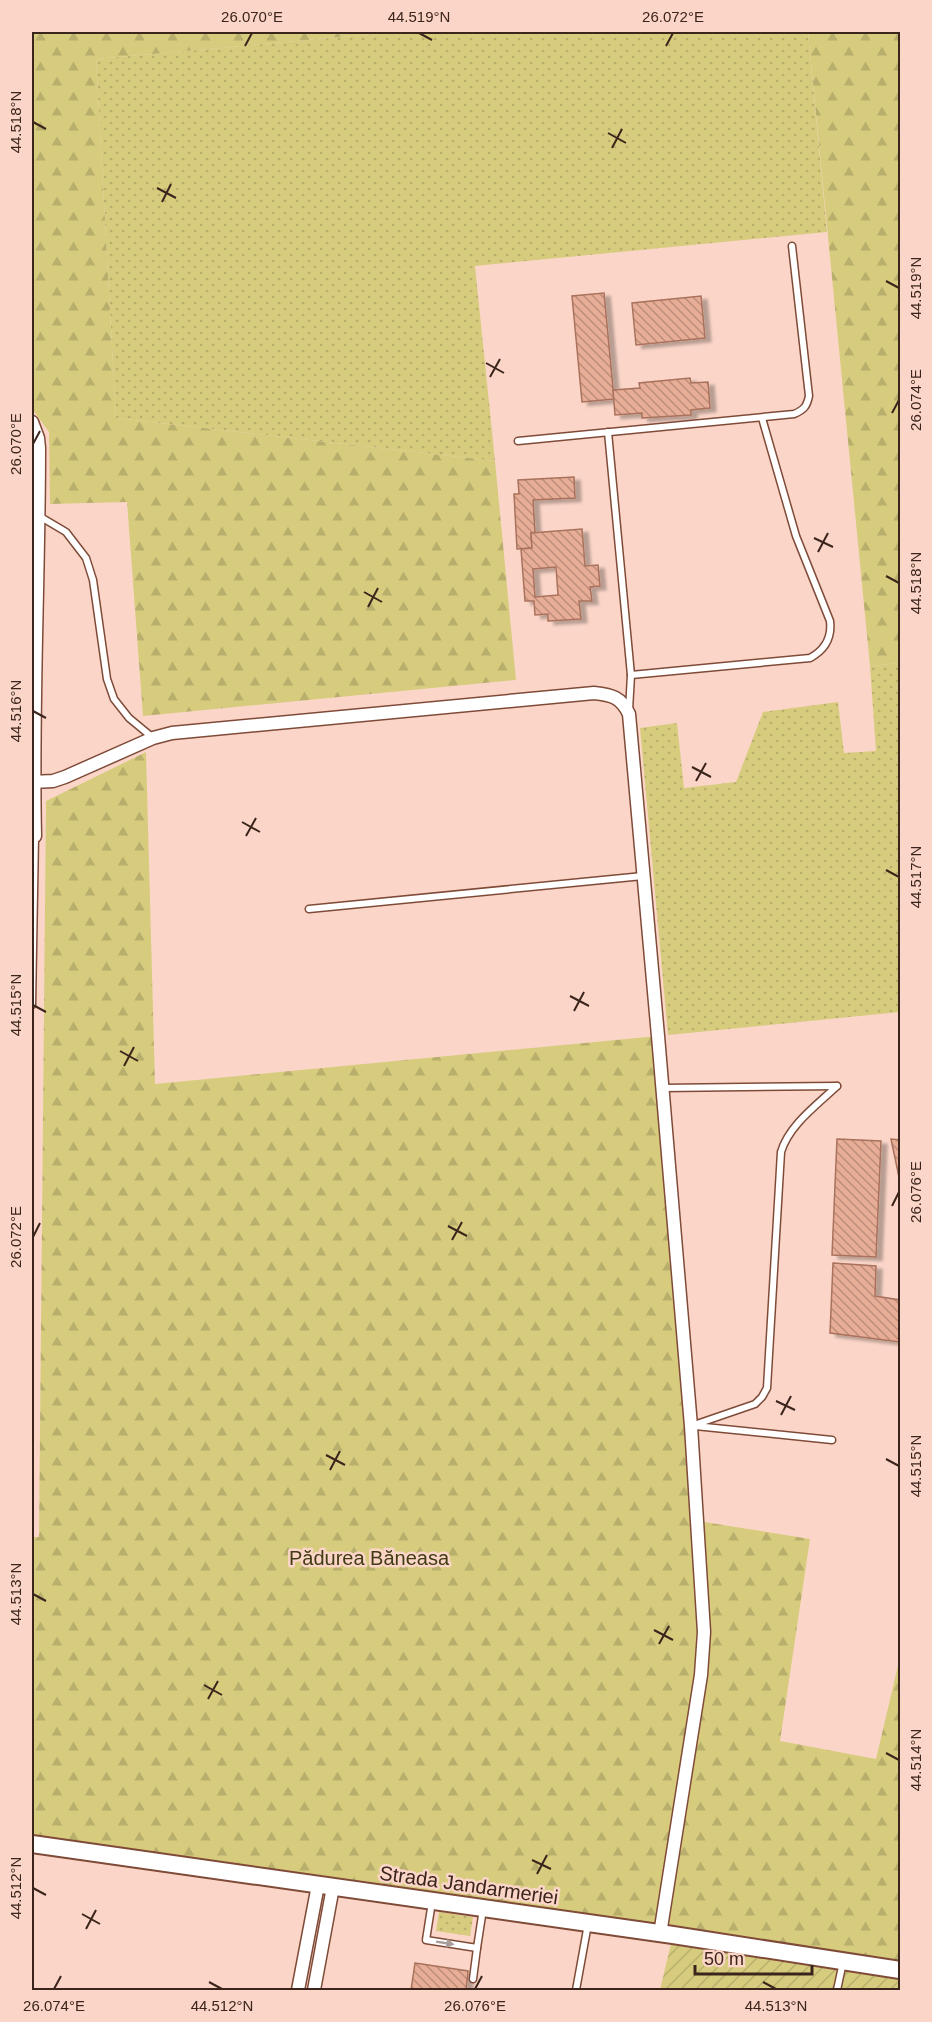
<svg xmlns="http://www.w3.org/2000/svg" width="932" height="2022" viewBox="0 0 932 2022" font-family="Helvetica,sans-serif">
<style>
.grass{fill:url(#grass-dots)}
.forest{fill:url(#forest-firs)}
.garden{fill:url(#garden-furrows)}
.building{fill:url(#building-back-hatch);stroke:#a9725d;stroke-width:1.5;fill-rule:evenodd;filter:url(#shadow)}
.lines{fill:none;stroke-linecap:round;stroke-linejoin:round}
.service-casing{stroke:#7f4b38;stroke-width:9}
.minor-casing{stroke:#7f4b38;stroke-width:15}
.tertiary-casing{stroke:#7f4b38;stroke-width:20}
.service{stroke:#fff;stroke-width:6}
.minor{stroke:#fff;stroke-width:12}
.tertiary{stroke:#fff;stroke-width:16}
.oneway{fill:#a79c98}
.ticks{fill:none;stroke:#3b241b;stroke-width:2}
.labels{text-anchor:middle;dominant-baseline:central;stroke-width:5;stroke-linejoin:round;paint-order:stroke}
.park-label{font-size:20px;fill:#413b13;stroke:#fbd6c8}
.street-label{font-size:20px;fill:#3b241b;stroke:#fbd6c8}
.neatline{fill:none;stroke:#3b241b;stroke-width:2}
.ticks-label{font-size:15px;text-anchor:middle;fill:#3b241b}
</style>
<defs>
<pattern id="grass-dots" width="8" height="8" patternUnits="userSpaceOnUse" patternTransform="scale(1.5)"><rect width="8" height="8" fill="#d7cc7e"/><path d="M2 2h.1M6 6h.1" fill="none" stroke="#b9af6c" stroke-width="1.8" stroke-linecap="round"/></pattern>
<pattern id="forest-firs" width="22" height="20" patternUnits="userSpaceOnUse" patternTransform="scale(1.5)"><rect width="22" height="20" fill="#d7cc7e"/><path d="M5 1l3.5 6h-7zM16 11l3.5 6h-7z" fill="#b9af6c"/></pattern>
<pattern id="garden-furrows" width="10" height="10" patternUnits="userSpaceOnUse" patternTransform="scale(1.5)"><rect width="10" height="10" fill="#d7cc7e"/><path d="M-1 1l2-2M0 10L10 0M9 11l2-2" fill="none" stroke="#b9af6c"/></pattern>
<pattern id="building-back-hatch" width="6" height="6" patternUnits="userSpaceOnUse" patternTransform="scale(1.5)"><rect width="6" height="6" fill="#e8ad97"/><path d="M-1 5l2 2M0 0l6 6M5-1l2 2" fill="none" stroke="#bd8d7a"/></pattern>
<filter id="shadow"><feDropShadow dx="6" dy="3.5" stdDeviation="1.5" flood-color="#0004"/></filter>
</defs>
<rect width="100%" height="100%" fill="#fbd6c8"/>
<!-- grass -->
<g class="grass">
<polygon points="397,32 808,32 827,232 475,266 495,461 116,418 96,59"/>
<polygon points="900,663 900,1012 668,1035 640,728 677,723 684,788 736,782 763,712 838,702 844,753 876,751 870,666"/>
<polygon points="439,1912 473,1917 470,1936 436,1931"/>
</g>
<!-- forest -->
<g class="forest">
<polygon points="32,32 397,32 96,59 116,418 495,461 516,680 143,716 127,502 50,504 49,432 32,409"/>
<polygon points="808,32 900,32 900,663 870,666"/>
<polygon points="146,752 155,1084 658,1036 698,1521 810,1539 780,1741 876,1759 900,1657 900,1970 32,1844 32,1537 39,1537 46,801"/>
</g>
<!-- garden -->
<polygon class="garden" points="673,1935 900,1970 900,1990 660,1990"/>
<!-- building -->
<g class="building">
<polygon points="604,293 614,399 582,402 572,296"/>
<polygon points="701,296 705,338 636,345 632,303"/>
<polygon points="690,378 691,383 708,382 710,408 691,410 691,415 642,418 642,413 615,415 613,390 640,388 639,383"/>
<polygon points="574,477 575,498 533,500 535,533 531,533 532,548 517,549 514,494 519,494 518,480"/>
<path d="M582,529L585,566L598,565L600,586L590,587L592,601H579L581,619L548,621V614L535,615L534,601H525L521,549L532,548L531,533ZM556,567L558,595L535,597L533,569Z"/>
<polygon points="837,1139 881,1141 876,1257 832,1255"/>
<polygon points="891,1139 900,1140 900,1183 900,1182"/>
<polygon points="833,1263 876,1266 875,1296 900,1300 900,1342 830,1333"/>
<polygon points="415,1963 468,1971 466,1990 411,1990"/>
</g>
<g class="lines">
<defs>
<g id="service">
<polyline points="608,432 631,675 629,710"/>
<path d="M518,441L794,414C804,410 807,406 809,396L792,246"/>
<polyline points="39,516 66,532 86,558 93,580 107,679 114,699 129,718 152,737"/>
<path d="M631,675L810,658C825,650 832,638 830,621L796,536L762,418"/>
<polyline points="309,909 643,876"/>
<polyline points="32,1005 35,836"/>
<polyline points="663,1088 837,1086"/>
<path d="M691,1426L755,1404L762,1397L767,1388L781,1152C789,1125 817,1105 837,1086"/>
<polyline points="695,1426 832,1440"/>
<polyline points="432,1902 426,1940 477,1948 483,1909"/>
<polyline points="473,1979 477,1948"/>
<polyline points="576,1990 588,1924"/>
<polyline points="837,1990 843,1962"/>
</g>
<g id="minor">
<path d="M32,422L38,438L39,448C39,578 32,707 35,836H32"/>
<path d="M32,782L53,781L65,777L153,738L172,733L594,693C612,695 621,697 629,714L658,1036L691,1426L704,1632L701,1675L660,1934"/>
<polyline points="298,1990 318,1885"/>
<polyline points="314,1990 333,1887"/>
</g>
<polyline id="tertiary" points="32,1844 673,1935 900,1970"/>
</defs>
<!-- service casing -->
<use href="#service" class="service-casing"/>
<!-- minor casing -->
<use href="#minor" class="minor-casing"/>
<!-- tertiary casing -->
<use href="#tertiary" class="tertiary-casing"/>
<!-- service -->
<use href="#service" class="service"/>
<!-- minor -->
<use href="#minor" class="minor"/>
<!-- tertiary -->
<use href="#tertiary" class="tertiary"/>
</g>
<!-- one-way arrows -->
<defs><path id="oneway-solid" d="M-6-.8H1V-3.2L6.5 0L1 3.2V.8H-6Z" transform="scale(1.5)"/></defs>
<use class="oneway" href="#oneway-solid" transform="translate(445 1943) rotate(9)"/>
<!-- ticks -->
<path class="ticks" d="M419,33L432,40M245,46L252,33M666,46L673,33M33,122L46,129M608,133L626,143M612,148L622,129M157,188L176,198M162,202L171,184M886,281L899,288M486,363L504,373M490,377L500,359M892,413L899,400M33,444L40,431M814,538L833,547M818,552L828,533M886,576L899,583M364,592L382,602M368,607L378,588M33,711L46,718M692,767L711,777M696,781L706,763M242,822L260,832M246,836L256,818M886,870L899,877M570,996L589,1006M33,1005L46,1012M574,1011L584,992M120,1051L138,1061M124,1066L134,1047M892,1206L899,1192M448,1226L467,1236M33,1237L40,1223M452,1240L462,1222M776,1401L795,1410M781,1415L791,1396M326,1455L345,1465M886,1459L899,1466M330,1470L340,1451M33,1594L46,1601M654,1630L673,1640M659,1644L669,1626M204,1685L222,1695M208,1699L218,1681M886,1753L899,1760M532,1860L551,1869M537,1874L547,1855M33,1888L46,1895M82,1914L100,1924M86,1929L96,1910M209,1982L222,1989M763,1982L776,1989M54,1989L61,1976M475,1989L482,1976"/>
<g class="labels">
<!-- park labels -->
<g class="park-label">
<text x="369" y="1558">Pădurea Băneasa</text>
</g>
<!-- street labels -->
<g class="street-label">
<text transform="translate(469 1885) rotate(8)">Strada Jandarmeriei</text>
</g>
</g>
<!-- border -->
<rect width="932" height="2022" fill="none" stroke="#fbd6c8" stroke-width="66"/>
<!-- scale -->
<path d="M695 1965v9h117v-9" fill="none" stroke="#3b241b" stroke-width="3"/>
<text x="704" y="1965" font-size="18" fill="#3b241b" stroke="#fbd6c8" stroke-width="4.5" paint-order="stroke">50 m</text>
<rect x="33" y="33" width="866" height="1956" class="neatline"/>
<g class="ticks-label">
<text x="252" y="22">26.070°E</text>
<text x="419" y="22">44.519°N</text>
<text x="673" y="22">26.072°E</text>
<text transform="translate(16 122) rotate(-90)" y="5">44.518°N</text>
<text transform="translate(916 288) rotate(-90)" y="5">44.519°N</text>
<text transform="translate(916 400) rotate(-90)" y="5">26.074°E</text>
<text transform="translate(16 444) rotate(-90)" y="5">26.070°E</text>
<text transform="translate(916 583) rotate(-90)" y="5">44.518°N</text>
<text transform="translate(16 711) rotate(-90)" y="5">44.516°N</text>
<text transform="translate(916 877) rotate(-90)" y="5">44.517°N</text>
<text transform="translate(16 1005) rotate(-90)" y="5">44.515°N</text>
<text transform="translate(916 1192) rotate(-90)" y="5">26.076°E</text>
<text transform="translate(16 1237) rotate(-90)" y="5">26.072°E</text>
<text transform="translate(916 1466) rotate(-90)" y="5">44.515°N</text>
<text transform="translate(16 1594) rotate(-90)" y="5">44.513°N</text>
<text transform="translate(916 1760) rotate(-90)" y="5">44.514°N</text>
<text transform="translate(16 1888) rotate(-90)" y="5">44.512°N</text>
<text x="54" y="2011">26.074°E</text>
<text x="222" y="2011">44.512°N</text>
<text x="475" y="2011">26.076°E</text>
<text x="776" y="2011">44.513°N</text>
</g>
</svg>
